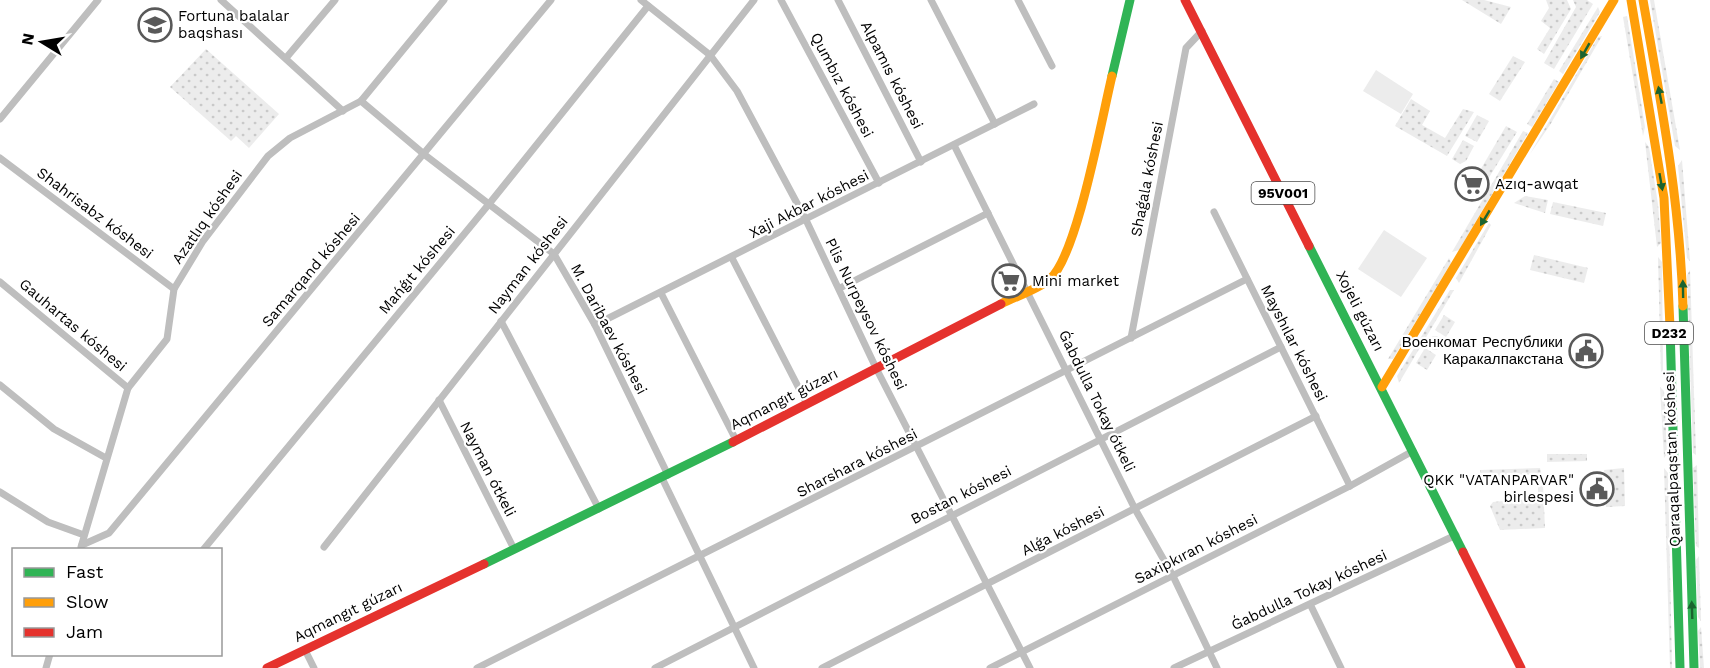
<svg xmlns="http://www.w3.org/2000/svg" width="1710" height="668" viewBox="0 0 1710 668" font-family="'Work Sans',sans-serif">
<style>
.grass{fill:url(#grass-dots)}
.pitch{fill:#ececec}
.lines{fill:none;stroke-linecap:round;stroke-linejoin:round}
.street{stroke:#bebebe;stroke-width:7}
.fast{stroke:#30b455;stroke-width:9}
.slow{stroke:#ff9f0a;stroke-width:9}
.jam{stroke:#e5322d;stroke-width:9}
.oneway{fill:#1a632f}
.labels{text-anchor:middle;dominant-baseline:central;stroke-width:4.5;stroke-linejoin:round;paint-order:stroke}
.shield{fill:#fff;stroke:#4c4c4c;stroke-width:1.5}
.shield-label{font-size:14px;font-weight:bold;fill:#000}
.poi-label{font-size:15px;fill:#000;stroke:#fff;text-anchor:start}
.street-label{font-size:15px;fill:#000;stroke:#fff}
</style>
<defs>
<pattern id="grass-dots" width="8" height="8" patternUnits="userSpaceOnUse" patternTransform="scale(1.5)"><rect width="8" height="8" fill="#ececec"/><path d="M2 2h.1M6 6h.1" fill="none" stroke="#c9c9c9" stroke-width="1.8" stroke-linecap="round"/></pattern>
</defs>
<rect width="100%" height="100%" fill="#fff"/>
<!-- grass -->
<g class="grass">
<polygon points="1462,0 1484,0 1511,7 1501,24"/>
<polygon points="1546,0 1567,0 1571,9 1544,54 1537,49 1550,28 1541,21 1549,8"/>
<polygon points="1573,0 1587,0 1593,4 1554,69 1544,63 1576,7"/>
<polygon points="1650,0 1654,0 1680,150 1675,146"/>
<polygon points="1598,7 1600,12 1563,74 1559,71"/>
<polygon points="1627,16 1645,127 1643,136 1623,17"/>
<polygon points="1602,36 1550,125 1530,154 1598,37"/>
<polygon points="206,49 279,114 249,148 236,136 231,141 170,87"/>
<polygon points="1513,56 1525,62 1500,101 1489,94"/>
<polygon points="1554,79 1559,82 1532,127 1527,124"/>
<polygon points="1411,99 1430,111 1422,125 1445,138 1463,109 1474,112 1447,156 1395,126"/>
<polygon points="1477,115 1489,121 1477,142 1465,136"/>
<polygon points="1506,126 1517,132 1485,184 1475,179"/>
<polygon points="1523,131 1528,133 1459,250 1452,252"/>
<polygon points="1463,140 1474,146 1466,161 1460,164 1452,159"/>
<polygon points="1645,142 1649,147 1658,204 1661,243 1657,247"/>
<polygon points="1682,160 1690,261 1687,258 1678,166"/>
<polygon points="1525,196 1548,200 1545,213 1514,203"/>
<polygon points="1553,202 1606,213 1603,226 1550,214"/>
<polygon points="1489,223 1491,225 1459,283 1456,278"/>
<polygon points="1534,255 1588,268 1584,283 1530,270"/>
<polygon points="1658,257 1662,262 1663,370 1661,376"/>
<polygon points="1449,258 1451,263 1393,359 1388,359"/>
<polygon points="1690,270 1696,455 1693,453 1687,275"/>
<polygon points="1450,290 1454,290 1399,383 1397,376"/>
<polygon points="1444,315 1455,322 1446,337 1435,330"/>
<circle cx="1435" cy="343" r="7"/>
<polygon points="1425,348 1436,355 1427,370 1416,363"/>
<polygon points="1660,387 1664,391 1667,454 1664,458"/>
<polygon points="1547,454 1587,454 1587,461 1547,462"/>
<polygon points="1697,465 1699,548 1696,546 1693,468"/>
<polygon points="1540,468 1543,482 1538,482 1537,474 1485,478 1480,474 1480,470"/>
<polygon points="1624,468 1625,506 1606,507 1604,470"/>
<polygon points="1664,468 1668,473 1672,668 1670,668"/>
<polygon points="1543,485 1545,528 1500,530 1490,506 1493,502 1538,498 1538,486"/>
<polygon points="1699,556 1701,621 1698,617 1696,560"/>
<polygon points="1701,627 1704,668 1700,668 1698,631"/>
</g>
<!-- pitch -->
<g class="pitch">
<polygon points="1376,70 1413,94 1401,114 1363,91"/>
<polygon points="1384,230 1427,258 1401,297 1358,269"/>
</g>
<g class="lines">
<!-- street -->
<g class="street">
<polyline points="221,0 343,111"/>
<polyline points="641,0 710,55 737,91 806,220 876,368 1030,668"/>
<polyline points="781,0 879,183"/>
<polyline points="838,0 921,162"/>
<polyline points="931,0 995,124"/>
<polyline points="1018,0 1052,66"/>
<polyline points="286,58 335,0"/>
<polyline points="361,101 425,155 554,254 595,325 668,475"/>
<polyline points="0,119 98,0"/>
<polyline points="954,145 1135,509 1173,576 1217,668"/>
<polyline points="0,158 174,289"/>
<polyline points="1214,212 1350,486"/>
<polyline points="732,258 807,404"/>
<polyline points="0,282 128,388"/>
<polyline points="840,288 988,213"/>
<polyline points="661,293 736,440"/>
<polyline points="501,321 599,509"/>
<polyline points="595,325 1034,104"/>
<polyline points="1131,338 1186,48 1202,31"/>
<polyline points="0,385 54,429 106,458"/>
<polyline points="439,400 514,549"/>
<polyline points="662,478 754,668"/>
<polyline points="0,492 48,522 84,535"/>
<polyline points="82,545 109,533 551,0"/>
<polyline points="81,547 128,388 167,339 174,289 203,241 268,156 290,138 361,101 444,0"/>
<polyline points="324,547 754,0"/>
<polyline points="203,550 489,204 648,6"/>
<polyline points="1311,606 1341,668"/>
<polyline points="305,650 314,668"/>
<polyline points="46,668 50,654"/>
<polyline points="477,668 1247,279"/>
<polyline points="655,668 1281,347"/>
<polyline points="822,668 1316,416"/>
<polyline points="990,668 1350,486 1413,451"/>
<polyline points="1174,668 1456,535"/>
</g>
<!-- fast -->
<g class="fast">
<polyline points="1112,76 1130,0"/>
<polyline points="1309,246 1463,552"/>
<polyline points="1683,306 1694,668"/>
<polyline points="1670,327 1680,668"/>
<polyline points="484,564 733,442"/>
</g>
<!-- slow -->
<g class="slow">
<polyline points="1631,0 1664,198 1670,327"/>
<path d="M1643,0C1661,102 1680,202 1683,306"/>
<path d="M1001,304C1016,296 1037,290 1050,279C1077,256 1102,117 1112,76"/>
<polyline points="1382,387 1614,0"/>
</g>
<!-- jam -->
<g class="jam">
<polyline points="1185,0 1309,246"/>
<polyline points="733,442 1001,304"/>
<polyline points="1463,552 1521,668"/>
<polyline points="267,668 484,564"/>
</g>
</g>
<!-- one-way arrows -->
<defs><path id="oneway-solid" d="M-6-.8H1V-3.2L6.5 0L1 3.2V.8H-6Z" transform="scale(1.5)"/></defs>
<g class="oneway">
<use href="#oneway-solid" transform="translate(1585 51) rotate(120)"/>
<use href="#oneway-solid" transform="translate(1660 95) rotate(-101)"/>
<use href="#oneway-solid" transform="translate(1661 182) rotate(80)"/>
<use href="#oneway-solid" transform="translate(1485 218) rotate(121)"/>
<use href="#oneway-solid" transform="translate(1683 289) rotate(-91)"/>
<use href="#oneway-solid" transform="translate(1692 610) rotate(-92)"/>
</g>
<!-- icons -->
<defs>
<symbol id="school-ring" viewBox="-11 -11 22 22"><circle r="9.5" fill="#fff" stroke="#595959" stroke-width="1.5"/><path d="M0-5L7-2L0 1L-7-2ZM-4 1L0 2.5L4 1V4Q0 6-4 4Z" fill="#595959"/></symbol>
<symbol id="supermarket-ring" viewBox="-11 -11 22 22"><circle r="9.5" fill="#fff" stroke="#595959" stroke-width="1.5"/><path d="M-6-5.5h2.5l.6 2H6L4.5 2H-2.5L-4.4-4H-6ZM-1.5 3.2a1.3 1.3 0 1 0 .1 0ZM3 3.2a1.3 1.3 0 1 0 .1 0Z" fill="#595959"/></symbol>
<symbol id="civic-ring" viewBox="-11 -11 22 22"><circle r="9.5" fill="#fff" stroke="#595959" stroke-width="1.5"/><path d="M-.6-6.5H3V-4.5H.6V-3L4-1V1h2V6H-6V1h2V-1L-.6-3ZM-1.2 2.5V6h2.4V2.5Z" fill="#595959"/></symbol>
</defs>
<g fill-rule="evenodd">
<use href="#school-ring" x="136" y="6" width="38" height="38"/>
<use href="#supermarket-ring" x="1453" y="165" width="38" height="38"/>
<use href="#supermarket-ring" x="990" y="262" width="38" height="38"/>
<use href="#civic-ring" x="1567" y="332" width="38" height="38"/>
<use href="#civic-ring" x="1578" y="470" width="38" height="38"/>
</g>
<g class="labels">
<!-- shield labels -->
<g class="shield">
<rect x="1251.5" y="182" width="63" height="22" rx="4.5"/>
<rect x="1645" y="322" width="48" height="22" rx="4.5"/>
</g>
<g class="shield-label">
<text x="1283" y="193">95V001</text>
<text x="1669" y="333">D232</text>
</g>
<!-- poi labels -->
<g class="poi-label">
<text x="178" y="16">Fortuna balalar<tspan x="178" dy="17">baqshası</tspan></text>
<text x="1495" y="184">Azıq-awqat</text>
<text x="1032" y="281">Mini market</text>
<text x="1563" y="342" text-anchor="end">Военкомат Республики<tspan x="1563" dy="17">Каракалпакстана</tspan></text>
<text x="1574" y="480" text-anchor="end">QKK "VATANPARVAR"<tspan x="1574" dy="17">birlespesi</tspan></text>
</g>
<!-- street labels -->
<g class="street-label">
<text transform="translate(892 75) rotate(63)">Alpamıs kóshesi</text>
<text transform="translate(842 85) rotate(62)">Qumbız kóshesi</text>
<text transform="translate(1147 179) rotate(-79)">Shaǵala kóshesi</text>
<text transform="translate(809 204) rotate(-27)">Xaji Akbar kóshesi</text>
<text transform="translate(95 213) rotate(37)">Shahrisabz kóshesi</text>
<text transform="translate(207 217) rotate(-55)">Azatlıq kóshesi</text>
<text transform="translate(528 265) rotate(-52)">Nayman kóshesi</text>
<text transform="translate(311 270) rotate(-50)">Samarqand kóshesi</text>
<text transform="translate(417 270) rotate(-50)">Mańǵıt kóshesi</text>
<text transform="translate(1360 311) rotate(63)">Xojeli gúzarı</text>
<text transform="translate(866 314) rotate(64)">Plis Nurpeysov kóshesi</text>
<text transform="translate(73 325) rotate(40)">Gauhartas kóshesi</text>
<text transform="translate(609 329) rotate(62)">M. Daribaev kóshesi</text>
<text transform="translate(1294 343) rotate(63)">Mayshılar kóshesi</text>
<text transform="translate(784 399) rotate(-27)">Aqmangıt gúzarı</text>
<text transform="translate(1097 401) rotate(64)">Ǵabdulla Tokay ótkeli</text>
<text transform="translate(1672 459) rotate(-92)">Qaraqalpaqstan kóshesi</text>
<text transform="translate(857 463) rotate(-27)">Sharshara kóshesi</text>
<text transform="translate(488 469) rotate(63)">Nayman ótkeli</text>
<text transform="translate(961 495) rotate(-27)">Bostan kóshesi</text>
<text transform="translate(1063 531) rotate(-27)">Alǵa kóshesi</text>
<text transform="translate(1196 549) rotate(-27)">Saxipkıran kóshesi</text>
<text transform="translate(1309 590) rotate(-25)">Ǵabdulla Tokay kóshesi</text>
<text transform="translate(348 612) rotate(-26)">Aqmangıt gúzarı</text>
</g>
</g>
<!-- legend -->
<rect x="12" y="548" width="210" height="108" fill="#ffffff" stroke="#999999" stroke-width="1.5"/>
<rect x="24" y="568" width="30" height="9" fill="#30b455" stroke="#999999" stroke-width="1.5"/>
<text x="66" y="578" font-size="18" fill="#000000">Fast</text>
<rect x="24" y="598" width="30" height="9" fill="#ff9f0a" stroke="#999999" stroke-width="1.5"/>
<text x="66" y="608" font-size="18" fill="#000000">Slow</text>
<rect x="24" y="628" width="30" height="9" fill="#e5322d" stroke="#999999" stroke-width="1.5"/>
<text x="66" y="638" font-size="18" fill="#000000">Jam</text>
<!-- north arrow -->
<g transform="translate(42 42) rotate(281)" stroke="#ffffff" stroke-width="4.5" paint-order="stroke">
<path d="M0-4.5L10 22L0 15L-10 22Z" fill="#000000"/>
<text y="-9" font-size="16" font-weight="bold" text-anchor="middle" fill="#000000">N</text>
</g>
</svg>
